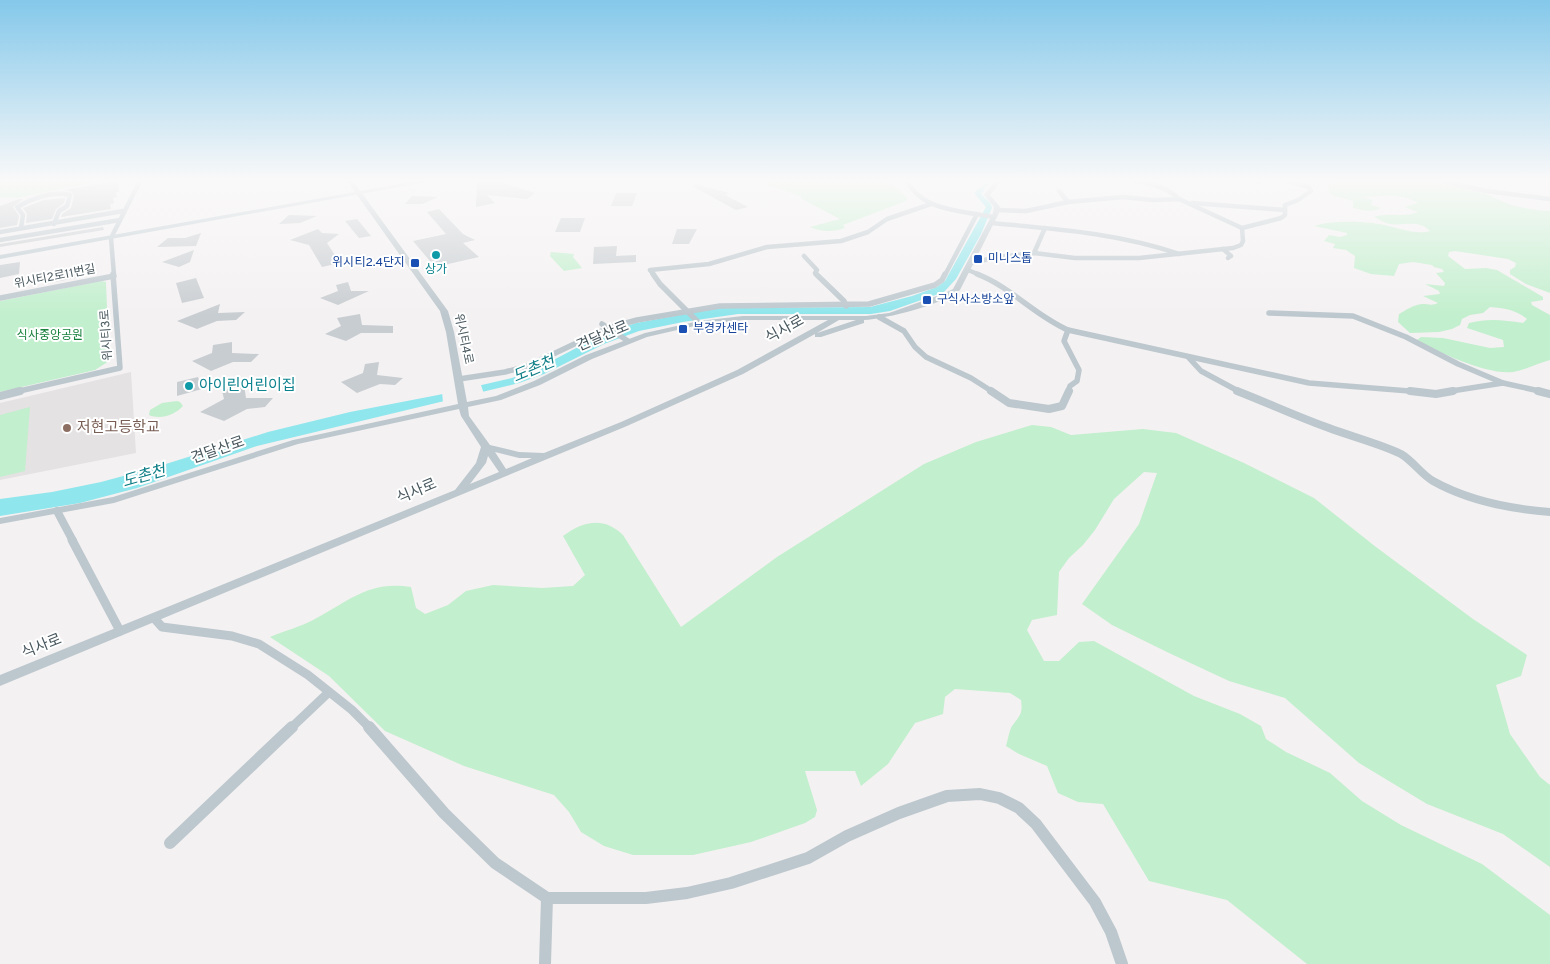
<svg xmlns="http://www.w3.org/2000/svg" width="1550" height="964" viewBox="0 0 1550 964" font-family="Overpass,'Noto Sans KR',sans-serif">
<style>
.education{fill:#e5e2e4}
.green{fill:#c2efcd}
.water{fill:#8fe6ec}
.pier{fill:#f4f1f2}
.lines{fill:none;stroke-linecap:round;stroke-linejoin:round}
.stream{stroke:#8fe6ec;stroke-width:2}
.building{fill:#c8cdd1}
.minor-far4{stroke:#bdc8ce;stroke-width:4.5}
.minor-far3{stroke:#bdc8ce;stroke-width:5.5}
.minor-far2{stroke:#bdc8ce;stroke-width:8}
.minor-far1{stroke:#bdc8ce;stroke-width:9}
.minor{stroke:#bdc8ce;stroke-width:12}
.tertiary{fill:#bdc8ce;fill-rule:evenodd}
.secondary{fill:#becbd2;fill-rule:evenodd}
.culture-dot{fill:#0f9aa8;stroke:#fff;stroke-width:2}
.transit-dot{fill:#1a4fb4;stroke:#fff;stroke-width:2}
.education-dot{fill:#8d6e63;stroke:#fff;stroke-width:2}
.labels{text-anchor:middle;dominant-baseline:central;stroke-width:4;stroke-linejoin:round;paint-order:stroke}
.far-transit-label{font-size:12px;fill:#164399;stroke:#fff;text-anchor:start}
.far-culture-label{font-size:12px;fill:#0d838f;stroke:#fff}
.far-street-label{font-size:12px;fill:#49585f;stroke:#fff}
.far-park-label{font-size:12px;fill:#19813e;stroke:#fff}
.street-label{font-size:15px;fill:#49585f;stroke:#fff}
.culture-label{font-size:15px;fill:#0d838f;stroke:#fff;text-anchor:start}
.education-label{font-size:15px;fill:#785e54;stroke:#fff;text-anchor:start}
.water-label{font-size:16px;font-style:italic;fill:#0f7e86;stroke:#fff}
</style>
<rect width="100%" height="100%" fill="#f4f1f2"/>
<!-- education -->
<polygon class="education" points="131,372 136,453 0,480 0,403"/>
<!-- green -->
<g class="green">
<polygon points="0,181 99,181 17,198 0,198"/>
<path d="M756,181L885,182L891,183L907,198L906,201L843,225L845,228C834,232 821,232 810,227L840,219L802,199L800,196Z"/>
<path d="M1335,181H1433L1485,193C1510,206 1521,209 1550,211V293L1526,284L1510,274V270L1515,267L1516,263L1508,259L1455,251L1449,252L1448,256L1465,269L1486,268L1497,270L1543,297V300L1531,302L1532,305L1550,315V360C1538,363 1526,370 1513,372C1487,375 1440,353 1417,340L1421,337L1443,338L1490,348L1504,347L1503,340L1467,328L1469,323C1488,318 1504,320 1523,323L1527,319C1516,310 1504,308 1490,307L1483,313L1470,315L1462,319L1460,325L1452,329L1439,332L1410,333L1398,322L1399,314C1406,310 1413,305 1422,304C1429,304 1432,306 1438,303L1423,296L1440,294L1439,291L1425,284L1444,286L1445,283L1436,273L1444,272L1442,269L1434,267L1432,265L1413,262L1399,264L1394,276L1371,274L1354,268L1355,256L1346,250L1333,248L1335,244L1324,241L1329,235L1340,237L1347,235V233L1314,226C1332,220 1366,221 1384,225C1398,228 1416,235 1430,231C1419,219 1403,226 1390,224C1384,223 1379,219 1374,217C1388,212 1404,218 1418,212L1405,207L1418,203C1403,193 1380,196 1363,197L1373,200L1371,205L1381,208C1373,213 1362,210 1353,208V201L1331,195L1329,193L1328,184L1335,183Z"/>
<polygon points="551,252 574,254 573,257 582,268 564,271 550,256"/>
<polygon points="101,281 106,282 109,361 95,370 0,392 0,301"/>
<path d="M177,401L180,402L183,406C175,415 160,420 149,415L150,410L162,403Z"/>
<polygon points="30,407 25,471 0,477 0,415"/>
<path d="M1032,425L1051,427L1071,435L1143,429L1176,433L1244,463L1314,498L1376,547L1473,619L1527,655L1521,676L1496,685L1510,734L1540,777L1550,785V867L1503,834L1427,804L1359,763L1285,698L1229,681L1169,653L1112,625L1082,604L1139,524L1157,473L1144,472L1114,499L1095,530L1083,545L1069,558L1059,572L1057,615L1032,620L1027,630L1044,661H1059L1079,642L1094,641L1194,696L1240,714L1261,726L1266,739L1286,752L1330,773L1362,801L1401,825L1482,864L1550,915V964H1307L1227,900L1149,881L1103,804L1078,802L1058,793L1047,766L1019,754L1006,746C1008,740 1009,731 1012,726C1020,715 1023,714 1021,700L1010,693L955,689L945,697L943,714L915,723L888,764L861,786L855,771H805L817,810L815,817L805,823L751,842L693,855H633L604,846L581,832L569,812L554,795L464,766L385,731L329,676L270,637C284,631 300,627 313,620C348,602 368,580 411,587L416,608L425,614L448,605L466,591L493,585L542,588L573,586L585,575L563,536C583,521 604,516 623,535L681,627L777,557L924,464L976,442Z"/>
</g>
<!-- water -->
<polygon class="water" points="979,188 985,190 981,194 991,204 992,208 981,234 956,279 944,292 890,311 871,314 738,314 683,322 639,331 604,344 544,374 519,383 257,446 137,488 80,503 0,516 0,499 52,492 101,482 153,468 268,432 350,412 438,395 512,378 542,366 603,334 636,323 719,308 870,307 912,296 937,287 945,281 986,207 974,193"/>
<!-- pier -->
<polygon class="pier" points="480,382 484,394 443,403 442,391"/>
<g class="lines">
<!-- stream -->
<polyline class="stream" points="980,191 990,181"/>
</g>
<!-- building -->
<g class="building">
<polygon points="105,181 118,181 119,192 116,192 117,197 113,198 114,203 110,204 111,209 61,217 62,214 71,208 74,196 72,192 64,190 105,183"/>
<polygon points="477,181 497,181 535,193 527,199 487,195 495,203 476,207"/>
<polygon points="695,184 729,193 725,195 748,207 736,210 694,187"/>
<polygon points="616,193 637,193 632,206 611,206"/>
<polygon points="412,196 438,197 422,204 405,204"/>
<polygon points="65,198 64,203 56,209 52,219 26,223 27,214 23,208 44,200"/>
<polygon points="19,199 23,199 13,207 19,216 17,225 0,228 0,206"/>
<polygon points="439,209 463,234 475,240 463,243 479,257 435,267 413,241 446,234 427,212"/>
<polygon points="289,215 317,216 300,223 279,224"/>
<polygon points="561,218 585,218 580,232 555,232"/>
<polygon points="357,219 371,236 359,238 345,221"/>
<polygon points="103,227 104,230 0,247 0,244"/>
<polygon points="318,229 322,233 339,234 327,243 340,263 322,267 309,245 290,240"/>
<polygon points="677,229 697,229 689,244 672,244"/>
<polygon points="201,233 196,246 157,247 168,238 185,238"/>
<polygon points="617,246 616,256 636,255 636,262 593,264 594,247"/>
<polygon points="194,250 190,262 179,267 162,262"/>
<polygon points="20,262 19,274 0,278 0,265"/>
<polygon points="81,267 81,277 44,284 46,274"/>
<polygon points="196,278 204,298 182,303 176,283"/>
<polygon points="348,282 351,291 369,291 338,305 320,298 338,291 336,285"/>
<polygon points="220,304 218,313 245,312 236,320 217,321 197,329 177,321"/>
<polygon points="360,314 362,325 393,326 393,333 361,333 346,341 325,334 341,326 337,318"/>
<polygon points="232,342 232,353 259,354 251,362 233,362 211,371 192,361 212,353 213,345"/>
<polygon points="379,362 377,375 403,378 395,385 380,384 357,393 341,382 363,373 365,364"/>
<polygon points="198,377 202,389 177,396 177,382"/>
<polygon points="244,385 246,398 273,398 265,407 247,409 224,421 200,412 224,399 222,391"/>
</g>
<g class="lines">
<!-- minor-far4 -->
<g class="minor-far4">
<path d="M907,181C923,212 964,211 994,217"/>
<path d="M1135,181C1151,183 1167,187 1179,199"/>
<polyline points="1443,181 1486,191 1550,199"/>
<polyline points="1258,182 1260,181"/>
<polyline points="1059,191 1068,202"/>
<polyline points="1192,203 1285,210"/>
<polyline points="997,210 1026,211 1068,202 1123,197 1153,200 1179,199 1242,228 1281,218 1285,215 1285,205 1298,200 1311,191 1309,187 1288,181"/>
<path d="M991,223C1055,229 1118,233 1179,254"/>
<path d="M21,228L23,215L17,207C33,198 52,191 70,195L67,206L59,211L54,224"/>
<polyline points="0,232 123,211"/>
<polyline points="0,240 120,220"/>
<polyline points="1223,249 1231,256 1228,258"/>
<polyline points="1034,253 1045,228"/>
<polyline points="804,256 817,270 815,273 817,275"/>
<polyline points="972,263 997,257 1034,253 1075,258 1139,258 1233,248 1241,245 1243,241 1242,228"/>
<polyline points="968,270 980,275"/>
<polyline points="114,275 111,238 139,183"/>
<polyline points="654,275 650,270 709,264 767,247 841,241 868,232 887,219 931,204"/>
<polyline points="945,275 977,214"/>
</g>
<!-- minor-far3 -->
<g class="minor-far3">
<polyline points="653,274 660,284 699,323"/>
<polyline points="816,274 844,301 846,306"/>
<path d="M977,274C1011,287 1034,315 1068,330L1309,383L1422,392"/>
<polyline points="0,298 114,276"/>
<polyline points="1269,313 1353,316 1406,337 1458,364 1503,383"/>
<polyline points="879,317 904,331 915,347 926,357 971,378 993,392"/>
<polyline points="602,324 628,341"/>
<polyline points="1068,330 1064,341 1079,370 1077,381 1070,386 1068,392"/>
<polyline points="1189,358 1201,371 1240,392"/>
<polyline points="459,379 505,372 528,366 608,328 637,320 720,306 869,304 935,285 942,280 945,274"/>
<polyline points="15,392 120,368 113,274"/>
<polyline points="1445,392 1503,383 1544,392"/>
</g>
<!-- minor-far2 -->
<g class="minor-far2">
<polyline points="991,391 1009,403 1049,409 1062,406 1069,391"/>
<path d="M1237,391C1268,403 1298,417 1329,428C1350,436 1381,444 1401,454C1413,461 1421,474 1433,481C1467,500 1511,509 1550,512"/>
<polyline points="1410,391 1436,394 1453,391"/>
<polyline points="1538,391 1550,394"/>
<polyline points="0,396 20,391"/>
<polyline points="57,511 73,541"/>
</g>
<!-- minor-far1 -->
<g class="minor-far1">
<polyline points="72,540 120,631"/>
<polyline points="154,618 162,627 232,636 259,644 308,675 352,710 370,728"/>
<polyline points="291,728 329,692"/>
</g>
<!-- minor -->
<g class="minor">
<polyline points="369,727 444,813 495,863 547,898 646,898 687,893 731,883 808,858 847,836 899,813 947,796 980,794 999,798 1019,808 1036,824 1095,902 1111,932 1122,964"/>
<polyline points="170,843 292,727"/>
<polyline points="545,964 547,898"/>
</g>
<!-- tertiary -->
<path class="tertiary" d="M347,181H353L448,311L454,332L467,402L496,396L534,381L586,355L645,333L699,321L743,316H866L889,313L945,293L953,289L993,213L994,207L984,195L995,181H1001L990,195L1000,207L999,213L960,290C944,304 886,319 864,320V323L821,337H815V334L743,374L627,426L0,686V675L455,490L476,463L481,447L461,416L459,409L298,444L114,503L0,524V518L113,497L293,440L458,404L446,332L440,311ZM743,320H828L737,370L621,422L544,453L519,452L490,445L469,416L468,407L501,400L540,385L592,359L647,337L699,325ZM839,320H856L817,333ZM495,452L519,458H532L506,469ZM488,456L499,472L470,484L486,463Z"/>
<!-- secondary -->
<polygon class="secondary" points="417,181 432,181 0,259 0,255"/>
</g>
<!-- sky -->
<linearGradient id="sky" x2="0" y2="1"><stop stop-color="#84c8ea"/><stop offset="0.57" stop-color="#faf9f9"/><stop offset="1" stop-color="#faf9f9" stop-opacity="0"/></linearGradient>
<rect width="1550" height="316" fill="url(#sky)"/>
<!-- markers -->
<g class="culture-dot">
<circle cx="436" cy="255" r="5"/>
<circle cx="189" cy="386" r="5"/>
</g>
<g class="transit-dot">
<rect x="973" y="254" width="10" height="10" rx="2.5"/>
<rect x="410" y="258" width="10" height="10" rx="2.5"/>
<rect x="922" y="295" width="10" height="10" rx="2.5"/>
<rect x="678" y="324" width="10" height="10" rx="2.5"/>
</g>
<circle class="education-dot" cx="67" cy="428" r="5"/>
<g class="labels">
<!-- far-transit labels -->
<g class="far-transit-label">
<text x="988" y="259">미니스톱</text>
<text x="405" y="263" text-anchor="end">위시티2.4단지</text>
<text x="937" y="300">구식사소방소앞</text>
<text x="693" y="329">부경카센타</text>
</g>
<!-- far-culture labels -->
<g class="far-culture-label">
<text x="436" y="270">상가</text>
</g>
<!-- far-street labels -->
<g class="far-street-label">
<text transform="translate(55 277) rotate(-11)">위시티2로11번길</text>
<text transform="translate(107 335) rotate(-94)">위시티3로</text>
<text transform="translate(463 339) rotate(78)">위시티4로</text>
</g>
<!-- far-park labels -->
<g class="far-park-label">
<text x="50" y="336">식사중앙공원</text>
</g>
<!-- street labels -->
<g class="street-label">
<text transform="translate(785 330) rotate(-29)">식사로</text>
<text transform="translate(603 337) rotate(-23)">견달산로</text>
<text transform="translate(218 451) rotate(-19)">견달산로</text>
<text transform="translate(417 492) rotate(-23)">식사로</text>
<text transform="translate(42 647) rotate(-22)">식사로</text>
</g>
<!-- culture labels -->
<g class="culture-label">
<text x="199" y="386">아이린어린이집</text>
</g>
<!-- education labels -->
<g class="education-label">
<text x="77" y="428">저현고등학교</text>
</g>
<!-- water labels -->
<g class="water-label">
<text transform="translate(534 370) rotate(-23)">도촌천</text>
<text transform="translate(144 477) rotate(-16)">도촌천</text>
</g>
</g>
</svg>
